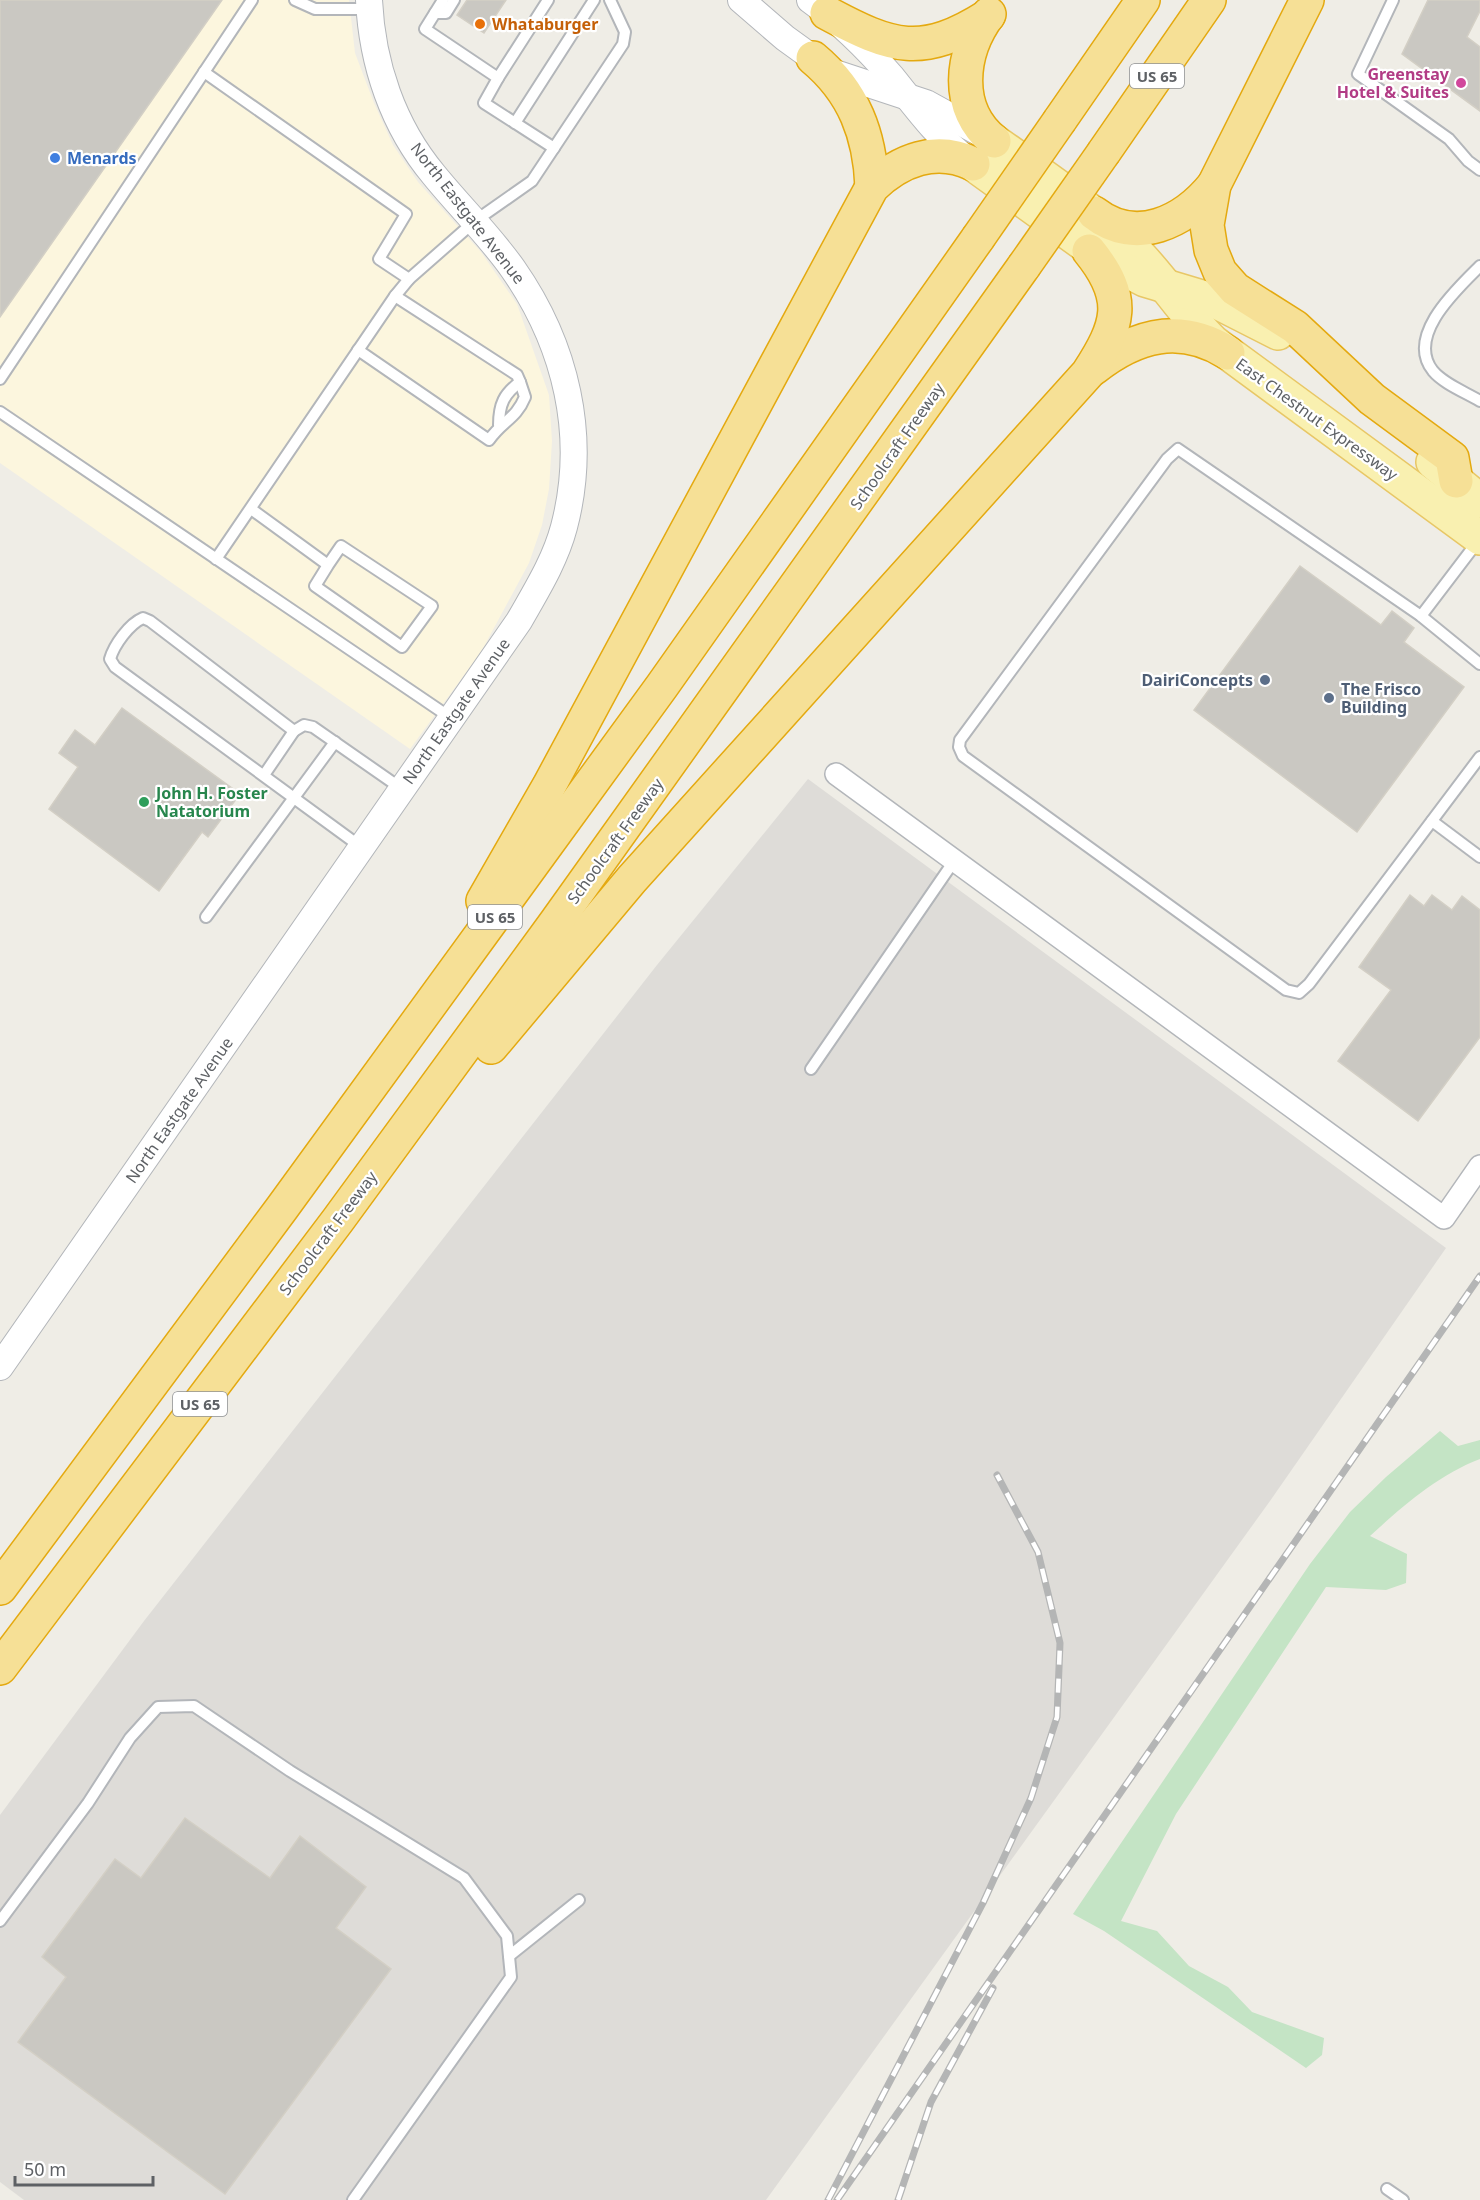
<svg xmlns="http://www.w3.org/2000/svg" width="1480" height="2200" viewBox="0 0 1480 2200" font-family="'Noto Sans',sans-serif">
<style>
.commercial{fill:#fcf6de}
.industrial{fill:#dedcd8}
.green{fill:#c4e4c5}
.building{fill:#cac8c2;stroke:#d3cfc5;stroke-width:1.5}
.lines{fill:none;stroke-linecap:round;stroke-linejoin:round}
.service-casing{stroke:#b3b6ba;stroke-width:14}
.minor-casing{stroke:#b3b6ba;stroke-width:24}
.tertiary-casing{stroke:#b3b6ba;stroke-width:28}
.primary-casing{stroke:#e8c766;stroke-width:36}
.motorway-casing{stroke:#e4a910;stroke-width:36}
.service{stroke:#fff;stroke-width:10}
.minor{stroke:#fff;stroke-width:21}
.tertiary{stroke:#fff;stroke-width:26}
.primary{stroke:#f9f0b0;stroke-width:33}
.motorway{stroke:#f6e096;stroke-width:33}
.rail-casing{stroke:#b4b5b5;stroke-width:7}
.rail{stroke:#fff;stroke-width:4.5;stroke-dasharray:14;stroke-linecap:butt}
.motorway-bridge-casing{stroke:#e4a910;stroke-width:36;stroke-linecap:butt}
.motorway-bridge{stroke:#f6e096;stroke-width:33}
.food-dot{fill:#e8710a;stroke:#fff;stroke-width:2}
.hotel-dot{fill:#d1479c;stroke:#fff;stroke-width:2}
.shop-dot{fill:#3f7fe0;stroke:#fff;stroke-width:2}
.service-dot{fill:#5c6f8a;stroke:#fff;stroke-width:2}
.leisure-dot{fill:#2e9e5b;stroke:#fff;stroke-width:2}
.labels{text-anchor:middle;dominant-baseline:central;stroke-width:4.5;stroke-linejoin:round;paint-order:stroke}
.shield{fill:#fff;stroke:#8e9093;stroke-width:1.5}
.shield-label{font-size:15px;font-weight:bold;fill:#5e6165}
.food-label{font-size:16px;font-weight:bold;fill:#c56008;stroke:#fff;text-anchor:start}
.hotel-label{font-size:16px;font-weight:bold;fill:#b23c85;stroke:#fff;text-anchor:end}
.shop-label{font-size:16px;font-weight:bold;fill:#366cbe;stroke:#fff;text-anchor:start}
.street-label{font-size:16px;fill:#5e6165;stroke:#fff}
.service-label{font-size:16px;font-weight:bold;fill:#4e5e75;stroke:#fff;text-anchor:end}
.leisure-label{font-size:16px;font-weight:bold;fill:#27864d;stroke:#fff;text-anchor:start}
</style>
<rect width="100%" height="100%" fill="#efede6"/>
<!-- commercial -->
<polygon class="commercial" points="0,0 349,0 355,53 374,103 393,145 418,182 481,252 517,304 549,395 552,441 549,489 542,525 529,563 481,652 410,749 0,463"/>
<!-- industrial -->
<polygon class="industrial" points="808,779 1446,1248 1270,1501 766,2200 24,2200 0,2182 0,1815 144,1621 657,965"/>
<!-- green -->
<path class="green" d="M1440,1431L1458,1446L1480,1440V1459C1438,1475 1403,1506 1370,1536L1407,1554L1406,1583L1386,1590L1326,1587L1176,1814L1121,1921L1157,1931L1189,1966L1228,1987L1252,2012L1324,2038L1322,2055L1306,2068L1104,1931L1073,1914L1310,1564L1350,1512L1386,1477Z"/>
<!-- building -->
<g class="building">
<polygon points="0,0 222,0 0,317"/>
<polygon points="467,0 506,0 484,33 457,15"/>
<polygon points="1428,0 1480,0 1480,11 1467,37 1480,47 1480,111 1402,54"/>
<polygon points="1300,566 1381,625 1392,611 1414,628 1404,642 1464,687 1357,832 1194,710"/>
<polygon points="122,708 240,794 208,837 202,832 159,891 49,809 78,767 59,753 75,730 95,745"/>
<polygon points="1410,895 1424,906 1432,895 1452,910 1462,896 1480,910 1480,1037 1418,1121 1338,1061 1391,990 1359,967"/>
<polygon points="185,1818 270,1878 300,1836 366,1887 336,1928 391,1969 225,2194 18,2042 66,1977 42,1957 115,1859 141,1878"/>
</g>
<g class="lines">
<defs>
<g id="service">
<polyline points="295,0 315,9 370,9"/>
<polyline points="443,0 425,29 498,78 484,103 554,148"/>
<polyline points="1393,0 1358,74 1449,139 1468,161 1480,170"/>
<polyline points="435,13 446,13 454,0"/>
<polyline points="204,72 406,214 379,259 409,279"/>
<polyline points="498,78 548,0"/>
<polyline points="515,123 594,0"/>
<path d="M1480,266C1457,289 1405,336 1433,371C1444,384 1465,392 1480,401"/>
<path d="M395,296L517,375L520,382C504,394 499,404 499,425"/>
<path d="M358,350L489,440C502,421 516,419 525,397L520,382"/>
<polyline points="0,379 252,0"/>
<polyline points="0,412 451,718"/>
<polyline points="251,509 328,565 315,586 402,647 432,606 341,546 328,565"/>
<polyline points="216,559 395,296 409,279 475,221 532,181 623,44 625,32 610,0"/>
<polyline points="1421,616 1478,541"/>
<polyline points="1480,664 1421,616 1178,449 1167,459 960,740 959,747 963,756 1286,990 1299,993 1309,984 1480,757"/>
<polyline points="264,775 294,731"/>
<polyline points="1432,821 1480,857"/>
<path d="M361,847L115,667L110,659C114,645 129,624 143,618L150,621L294,731L304,725L313,727L402,789"/>
<polyline points="206,917 335,742"/>
<polyline points="811,1069 954,861"/>
<polyline points="0,1921 88,1803 130,1738 158,1707 194,1706 290,1771 464,1878 507,1936 511,1977 353,2200"/>
<polyline points="509,1956 579,1900"/>
<polyline points="1387,2189 1403,2200"/>
</g>
<polyline id="minor" points="836,774 1444,1218 1480,1166"/>
<g id="tertiary">
<polyline points="741,0 785,38 832,72 926,103 984,135"/>
<path d="M810,0C839,21 867,48 891,76C916,107 937,137 969,161"/>
<path d="M0,1367L519,621C536,591 555,561 564,527C588,436 566,345 513,269C490,236 460,207 434,175C393,126 372,64 369,0"/>
</g>
<g id="primary">
<path d="M994,141C1041,175 1091,207 1132,248C1162,277 1183,313 1213,342L1480,538"/>
<polyline points="973,164 1106,260 1145,280 1215,301 1278,333"/>
<polyline points="1433,462 1480,501"/>
</g>
<g id="motorway">
<polyline points="1307,0 1214,185 1207,225 1211,250 1220,272 1235,289 1295,327 1372,399 1452,458 1456,481"/>
<path d="M827,13C892,48 922,58 988,16"/>
<path d="M989,14C960,53 954,109 994,141"/>
<path d="M813,58C854,92 870,135 872,187"/>
<polyline points="1060,120 1143,0"/>
<polyline points="1104,152 1209,0"/>
<path d="M1094,213C1136,246 1184,222 1214,185"/>
<path d="M1094,368C1136,335 1180,323 1228,353"/>
<path d="M483,901L549,786L872,187C900,160 936,146 973,164"/>
<path d="M491,1047L632,879L1088,373C1119,325 1128,299 1089,251"/>
<polyline points="0,1588 282,1208 662,686 978,238"/>
<polyline points="0,1668 338,1220 556,922 1024,266"/>
</g>
</defs>
<!-- service casing -->
<use href="#service" class="service-casing"/>
<!-- minor casing -->
<use href="#minor" class="minor-casing"/>
<!-- tertiary casing -->
<use href="#tertiary" class="tertiary-casing"/>
<!-- primary casing -->
<use href="#primary" class="primary-casing"/>
<!-- motorway casing -->
<use href="#motorway" class="motorway-casing"/>
<!-- service -->
<use href="#service" class="service"/>
<!-- minor -->
<use href="#minor" class="minor"/>
<!-- tertiary -->
<use href="#tertiary" class="tertiary"/>
<!-- primary -->
<use href="#primary" class="primary"/>
<!-- motorway -->
<use href="#motorway" class="motorway"/>
<defs>
<g id="rail">
<polyline points="828,2200 983,1903 1031,1798 1057,1717 1060,1643 1038,1552 997,1475"/>
<polyline points="837,2200 1480,1276"/>
<polyline points="898,2200 931,2102 993,1988"/>
</g>
</defs>
<!-- rail casing -->
<use href="#rail" class="rail-casing"/>
<!-- rail -->
<use href="#rail" class="rail"/>
<defs>
<g id="motorway-bridge">
<polyline points="978,238 1060,120"/>
<polyline points="1024,266 1104,152"/>
</g>
</defs>
<!-- motorway-bridge casing -->
<use href="#motorway-bridge" class="motorway-bridge-casing"/>
<!-- motorway-bridge -->
<use href="#motorway-bridge" class="motorway-bridge"/>
</g>
<!-- markers -->
<circle class="food-dot" cx="480" cy="24" r="6"/>
<circle class="hotel-dot" cx="1461" cy="83" r="6"/>
<circle class="shop-dot" cx="55" cy="158" r="6"/>
<g class="service-dot">
<circle cx="1265" cy="680" r="6"/>
<circle cx="1329" cy="698" r="6"/>
</g>
<circle class="leisure-dot" cx="144" cy="802" r="6"/>
<g class="labels">
<!-- shield labels -->
<g class="shield">
<rect x="1130" y="64" width="54" height="24" rx="4.5"/>
<rect x="468" y="905" width="54" height="24" rx="4.5"/>
<rect x="173" y="1392" width="54" height="24" rx="4.5"/>
</g>
<g class="shield-label">
<text x="1157" y="76">US 65</text>
<text x="495" y="917">US 65</text>
<text x="200" y="1404">US 65</text>
</g>
<!-- food labels -->
<g class="food-label">
<text x="492" y="24">Whataburger</text>
</g>
<!-- hotel labels -->
<g class="hotel-label">
<text x="1449" y="74">Greenstay<tspan x="1449" dy="18">Hotel &amp; Suites</tspan></text>
</g>
<!-- shop labels -->
<g class="shop-label">
<text x="67" y="158">Menards</text>
</g>
<!-- street labels -->
<g class="street-label">
<text transform="translate(468 213) rotate(52)">North Eastgate Avenue</text>
<text transform="translate(1317 419) rotate(36)">East Chestnut Expressway</text>
<text transform="translate(897 446) rotate(-55)">Schoolcraft Freeway</text>
<text transform="translate(456 711) rotate(-55)">North Eastgate Avenue</text>
<text transform="translate(615 841) rotate(-54)">Schoolcraft Freeway</text>
<text transform="translate(179 1110) rotate(-55)">North Eastgate Avenue</text>
<text transform="translate(328 1233) rotate(-53)">Schoolcraft Freeway</text>
</g>
<!-- service labels -->
<g class="service-label">
<text x="1253" y="680">DairiConcepts</text>
<text x="1341" y="689" text-anchor="start">The Frisco<tspan x="1341" dy="18">Building</tspan></text>
</g>
<!-- leisure labels -->
<g class="leisure-label">
<text x="156" y="793">John H. Foster<tspan x="156" dy="18">Natatorium</tspan></text>
</g>
</g>
<!-- scale -->
<path d="M15 2176v9h138v-9" fill="none" stroke="#5e6165" stroke-width="3"/>
<text x="24" y="2176" font-size="18" fill="#5e6165" stroke="#ffffff" stroke-width="4.5" paint-order="stroke">50 m</text>
</svg>
